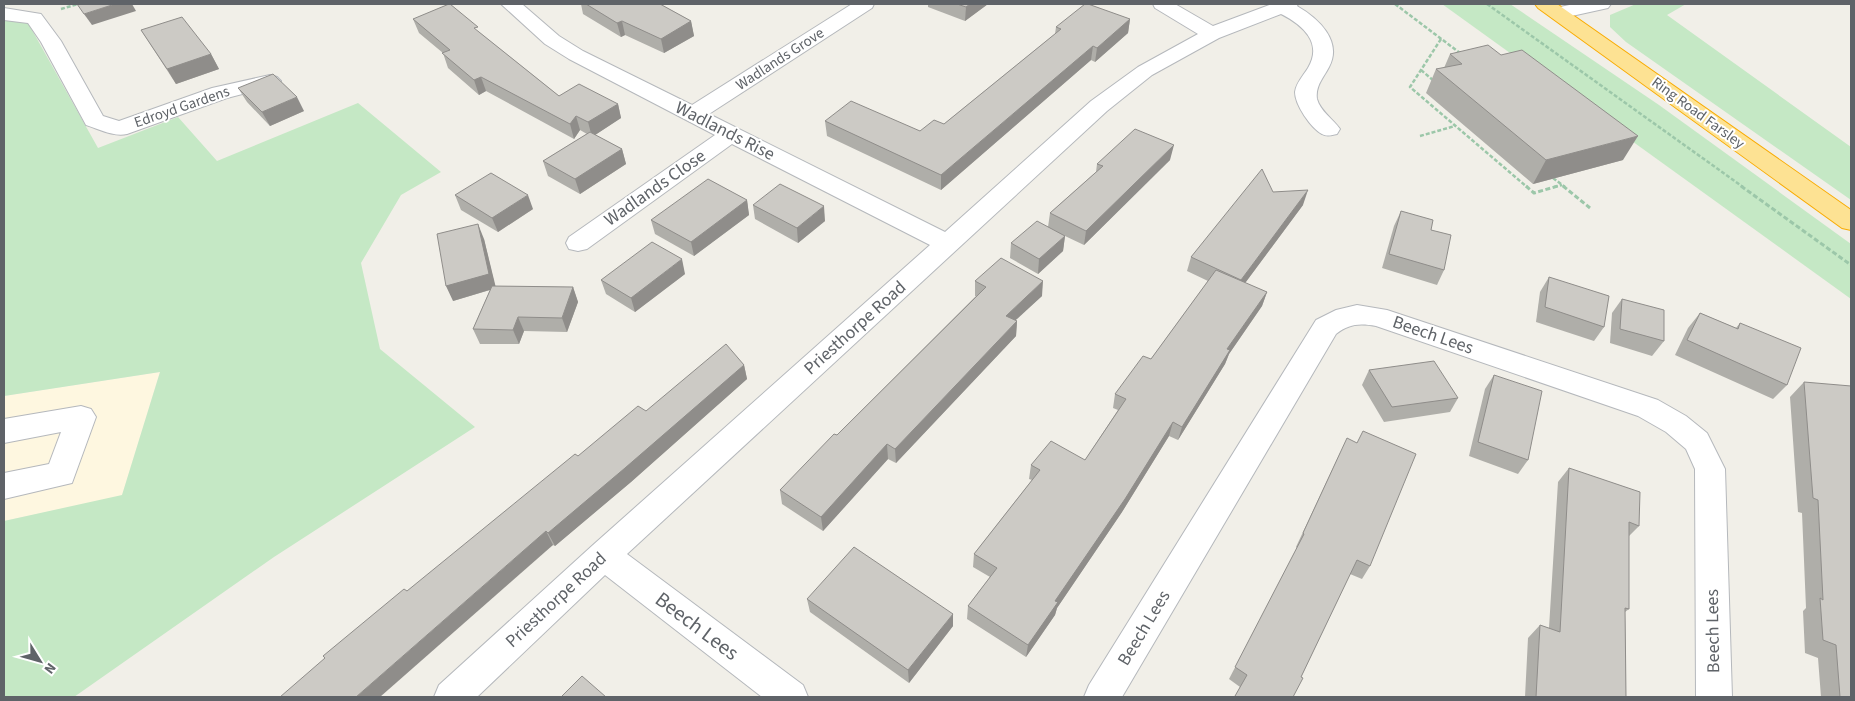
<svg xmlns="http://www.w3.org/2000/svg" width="1855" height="701" viewBox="0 0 1855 701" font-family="'Source Sans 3',sans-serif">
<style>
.commercial{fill:#fef7e0}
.green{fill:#c5e8c5}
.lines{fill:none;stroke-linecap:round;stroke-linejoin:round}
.minor-casing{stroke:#b5b8bc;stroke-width:2}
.highway-casing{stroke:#f9ab00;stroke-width:2}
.path-far1{stroke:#9cc7a9;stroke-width:2.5;stroke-dasharray:4 2;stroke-linecap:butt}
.path{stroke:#9cc7a9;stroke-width:3;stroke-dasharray:5 2.5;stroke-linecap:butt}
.minor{fill:#fff;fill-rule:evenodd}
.highway{fill:#fde293;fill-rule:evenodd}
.wall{fill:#afaea9}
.shaded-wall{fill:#8f8d8a}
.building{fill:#cccac5;stroke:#8f8d8a}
.labels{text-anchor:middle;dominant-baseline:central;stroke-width:4;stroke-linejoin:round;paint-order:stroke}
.far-street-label{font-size:15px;fill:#5f6368;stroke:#fff}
.street-label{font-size:18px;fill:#5f6368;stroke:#fff}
.near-street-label{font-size:21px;fill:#5f6368;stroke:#fff}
</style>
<rect width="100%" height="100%" fill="#f1efe8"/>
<!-- commercial -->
<polygon class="commercial" points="160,372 122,496 4,521 4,396"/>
<!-- green -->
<g class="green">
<polygon points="1442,4 1510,4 1659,105 1851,244 1851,299"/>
<polygon points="1636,4 1686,4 1667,15 1851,147 1851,200 1626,42 1610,27 1610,15"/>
<polygon points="4,18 27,21 98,148 178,117 217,161 358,103 441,172 401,195 361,263 380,349 475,427 274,557 74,697 4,697 4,521 122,495 160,372 4,396"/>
</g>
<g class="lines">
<defs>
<g id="minor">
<path d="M501,4H522L559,36L583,51L692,105L852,4H874L872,8L709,114L945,232L1091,101L1138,67L1198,34L1155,8L1153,4H1175L1213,26L1272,4H1298L1297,6C1318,18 1343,41 1329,67C1324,77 1315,86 1317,99C1320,111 1333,119 1340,129L1337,134C1332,135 1327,137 1322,134C1311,128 1295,105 1295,92C1296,83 1303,76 1308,68C1323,43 1303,25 1281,14L1219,38L1152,75L1107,111L627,554L803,685L808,697H762L605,575L477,697H434L439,685L593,545L930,245L732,144L587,249L578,251L569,249L566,243L569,237L715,135L569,59L545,44Z"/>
<polygon points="1574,4 1611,4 1608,8 1558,19 1551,17 1548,13 1551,9"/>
<path d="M4,8L41,14L61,41L103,116L119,121L212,88L270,75L277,77L281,81L277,85L227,98L127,134C113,137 99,129 86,125L41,42L28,23L4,20Z"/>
<path d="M1357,305L1387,310L1658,400L1686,416L1707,433L1725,469L1732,697H1696L1695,469L1686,449L1666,432L1638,416L1376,326C1359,323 1349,324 1336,334L1122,697H1084L1089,685L1316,320L1336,310Z"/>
<polygon points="81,406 91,409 96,417 72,483 4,499 4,473 49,464 61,432 4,443 4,419"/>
</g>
<polygon id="highway" points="1535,4 1557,4 1851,210 1851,230 1842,228 1538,8"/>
</defs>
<!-- minor casing -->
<use href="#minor" class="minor-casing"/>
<!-- highway casing -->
<use href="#highway" class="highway-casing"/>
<!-- path-far1 -->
<g class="path-far1">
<polyline points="1395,4 1460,53"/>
<polyline points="1487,4 1743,187"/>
<polyline points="61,9 78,4"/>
<polyline points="1441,39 1410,87 1527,187"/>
<polyline points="1421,70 1434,81"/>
<polyline points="1420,136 1455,126"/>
<polyline points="1553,178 1565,187"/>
<polyline points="1554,187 1562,185"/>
</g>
<!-- path -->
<g class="path">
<polyline points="1526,186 1534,193 1558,186"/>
<polyline points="1563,186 1590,208"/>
<polyline points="1741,186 1851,265"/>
</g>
<!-- minor -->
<use href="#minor" class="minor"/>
<!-- highway -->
<use href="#highway" class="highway"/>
</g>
<!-- wall -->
<g class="wall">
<polygon points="581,4 660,4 691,21 694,36 664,53 625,35 621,37 583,14"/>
<polygon points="928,4 988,4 965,21 928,7"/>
<polygon points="413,19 480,33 559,96 618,104 621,118 595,135 622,149 626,164 580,194 548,176 543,161 587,134 580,130 574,139 486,91 479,95 448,68 443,53 419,33"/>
<polygon points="1130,19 1128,33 1095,62 1091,60 941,190 827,136 825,121 920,131 944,124 1055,34 1056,27"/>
<polygon points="141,30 211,54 219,69 176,84"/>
<polygon points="1450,54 1623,160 1533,184 1426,93 1436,69 1444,68"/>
<polygon points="238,88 304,111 270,126 247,102"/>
<polygon points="1170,160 1084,245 1065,236 1063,251 1038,274 1010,258 1011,243 1048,227 1050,213 1096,172 1097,164"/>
<polygon points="1273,192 1303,205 1245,283 1267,292 1262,306 1229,354 1225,364 1178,440 1169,436 1122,512 1057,608 1055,615 1026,657 967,619 968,606 990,577 973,567 974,554 1032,480 1029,479 1031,465 1085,460 1118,410 1113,408 1115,394 1151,359 1208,281 1187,271 1191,257"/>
<polygon points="455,195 533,209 498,232 461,210"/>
<polygon points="747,200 749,215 694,256 655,234 651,220"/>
<polygon points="753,205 825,221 798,243 755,219"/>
<polygon points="1401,211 1431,230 1444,270 1437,285 1382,268 1394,226"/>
<polygon points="484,239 495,286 573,287 578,302 567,332 524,331 519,344 480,344 473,329 490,290 453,301"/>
<polygon points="685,274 635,312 606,294 601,280"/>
<polygon points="1549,277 1604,327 1594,341 1536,322 1540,292"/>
<polygon points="975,281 1042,296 1015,320 1017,321 1016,336 896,463 888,459 823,531 782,504 780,490 837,435 976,296 975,296"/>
<polygon points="1622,299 1664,341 1652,356 1610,343 1612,313"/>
<polygon points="1700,313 1736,328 1740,323 1787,385 1773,399 1675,355 1688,328"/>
<polygon points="744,365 747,379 631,482 555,546 553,545 407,591 646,411"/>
<polygon points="1369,370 1458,398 1450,412 1384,422 1362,385"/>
<polygon points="1494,375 1528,460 1518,474 1469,456 1485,389"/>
<polygon points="1804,382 1851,697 1821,697 1818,658 1805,653 1803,611 1806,608 1802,513 1798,512 1790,397"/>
<polygon points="1340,453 1370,566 1362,579 1350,574 1301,677 1293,697 1235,697 1240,687 1229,679 1297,548 1296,547"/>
<polygon points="1569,468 1639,526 1629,536 1629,609 1625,612 1626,697 1525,697 1528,638 1540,625 1549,628 1558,482"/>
<polygon points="807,599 953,626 909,683 810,612"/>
</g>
<!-- shaded-wall -->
<g class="shaded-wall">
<polygon points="115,4 132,4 136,11 92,25 84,14"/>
<polygon points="970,4 988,4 965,21 966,7"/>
<polygon points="1130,19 1128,33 1095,62 1097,48"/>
<polygon points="622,21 625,35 621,37 617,23"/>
<polygon points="691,21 694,36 664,53 661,39"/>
<polygon points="1093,46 1091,60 941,190 941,175"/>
<polygon points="211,54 219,69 176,84 167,69"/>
<polygon points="481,77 486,91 479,95 474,80"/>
<polygon points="297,97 304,111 270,126 262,112"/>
<polygon points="618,104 621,118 592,137 588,122"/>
<polygon points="576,116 580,130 574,139 570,124"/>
<polygon points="1638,136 1623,160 1533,184 1546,160"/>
<polygon points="1174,145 1170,160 1084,245 1086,231"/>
<polygon points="622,149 626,164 580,194 575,179"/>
<polygon points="1308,190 1303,205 1237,294 1241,280"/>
<polygon points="528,195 533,209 498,232 492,218"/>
<polygon points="747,200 749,215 694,256 691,242"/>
<polygon points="824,206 825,221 798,243 797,228"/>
<polygon points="478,224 484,239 496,288 453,301 446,286"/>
<polygon points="1065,236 1063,251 1038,274 1039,259"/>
<polygon points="682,259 685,274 635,312 631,298"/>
<polygon points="1043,281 1042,296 1005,330 1006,316"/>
<polygon points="573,287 578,302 567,332 562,318"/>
<polygon points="1267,292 1262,306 1229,354 1225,364 1178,440 1182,427 1227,349"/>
<polygon points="518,317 524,331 519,344 513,330"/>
<polygon points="1017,321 1016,336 896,463 895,449"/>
<polygon points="744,365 747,379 631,482 555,546 548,533"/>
<polygon points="1173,422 1169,436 1122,512 1057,608 1055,615 1026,657 1028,645 1055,601"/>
<polygon points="887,444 888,459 823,531 821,517"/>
<polygon points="546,531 553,545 380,697 356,697"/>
<polygon points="953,614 953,626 909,683 908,670"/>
</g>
<!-- building -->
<g class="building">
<polygon points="77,4 115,4 84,14"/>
<polygon points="449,4 450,4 478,27 474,28 559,96 579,84 618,104 588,122 576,116 570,124 481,77 474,80 442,53 450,50 413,19"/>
<polygon points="586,4 660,4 691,21 661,39 622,21 617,23"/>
<polygon points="957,4 970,4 966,7"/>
<polygon points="1085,4 1088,4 1130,19 1097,48 1093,46 941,175 825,121 851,101 920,131 934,120 944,124 1061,29 1056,27"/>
<polygon points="182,17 211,54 167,69 141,30"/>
<polygon points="1488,45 1501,55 1522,50 1638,136 1546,160 1436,69 1462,64 1450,54"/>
<polygon points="273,74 297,97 262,112 238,88"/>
<polygon points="1135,129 1174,145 1086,231 1050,213 1103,166 1097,164"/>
<polygon points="590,132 622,149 575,179 543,161"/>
<polygon points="1262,169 1273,192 1308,190 1241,280 1191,257"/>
<polygon points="491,173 528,195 492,218 455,195"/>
<polygon points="708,179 747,200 691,242 651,220"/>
<polygon points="780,184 824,206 797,228 753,205"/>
<polygon points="1401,211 1433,220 1431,230 1451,235 1444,270 1389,254"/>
<polygon points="1037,221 1065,236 1039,259 1011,243"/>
<polygon points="478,224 489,274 446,286 437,234"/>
<polygon points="652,242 682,259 631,298 601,280"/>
<polygon points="1001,258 1043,281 1006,316 1017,321 895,449 887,444 821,517 780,490 834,434 837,435 986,287 975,281"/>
<polygon points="1216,270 1267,292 1227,349 1230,350 1182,427 1173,422 1125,499 1055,601 1058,602 1028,645 968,606 997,568 974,554 1040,470 1031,465 1051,441 1085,460 1126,399 1115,394 1143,356 1151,359"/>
<polygon points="1549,277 1609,296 1604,327 1545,307"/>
<polygon points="492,286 573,287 562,318 518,317 513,330 473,329"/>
<polygon points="1622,299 1664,310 1664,341 1620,329"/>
<polygon points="1700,313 1738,329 1740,323 1801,348 1787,385 1687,340"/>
<polygon points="726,344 744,365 625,468 548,533 546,531 356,697 280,697 325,658 323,656 404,589 407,591 575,454 578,456 638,406 646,411"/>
<polygon points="1434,361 1458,398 1392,407 1369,370"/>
<polygon points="1494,375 1542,391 1528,460 1478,442"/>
<polygon points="1804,382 1851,386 1851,697 1840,697 1836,645 1823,640 1820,598 1823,600 1818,500 1813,498"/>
<polygon points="1363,431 1416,454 1370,566 1357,560 1301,677 1303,678 1293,697 1238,697 1235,696 1247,675 1235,667 1304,534 1303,533 1347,438 1357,443"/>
<polygon points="1569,468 1640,492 1639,526 1629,522 1629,609 1625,608 1626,697 1536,697 1540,625 1560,632"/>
<polygon points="854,547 953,614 908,670 807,599"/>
<polygon points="582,676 606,697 561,697"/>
</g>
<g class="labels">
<!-- far-street labels -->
<g class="far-street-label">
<text transform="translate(780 59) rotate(-33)">Wadlands Grove</text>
<text transform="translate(182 107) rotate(-19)">Edroyd Gardens</text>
<text transform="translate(1698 113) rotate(36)">Ring Road Farsley</text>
</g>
<!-- street labels -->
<g class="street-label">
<text transform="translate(725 131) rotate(27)">Wadlands Rise</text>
<text transform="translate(655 188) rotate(-35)">Wadlands Close</text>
<text transform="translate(855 328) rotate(-42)">Priesthorpe Road</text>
<text transform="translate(1433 335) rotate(19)">Beech Lees</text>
<text transform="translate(556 600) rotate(-43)">Priesthorpe Road</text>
<text transform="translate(1144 628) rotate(-59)">Beech Lees</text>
<text transform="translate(1713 631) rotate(-91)">Beech Lees</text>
</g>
<!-- near-street labels -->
<g class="near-street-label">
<text transform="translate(697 626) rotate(37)">Beech Lees</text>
</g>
</g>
<!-- border -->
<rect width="1855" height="701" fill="none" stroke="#5f6368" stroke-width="10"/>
<!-- north arrow -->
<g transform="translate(40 661) rotate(127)" stroke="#ffffff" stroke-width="4" paint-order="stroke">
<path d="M0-4L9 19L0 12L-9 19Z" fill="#5f6368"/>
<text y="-8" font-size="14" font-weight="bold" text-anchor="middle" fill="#5f6368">N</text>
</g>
</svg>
